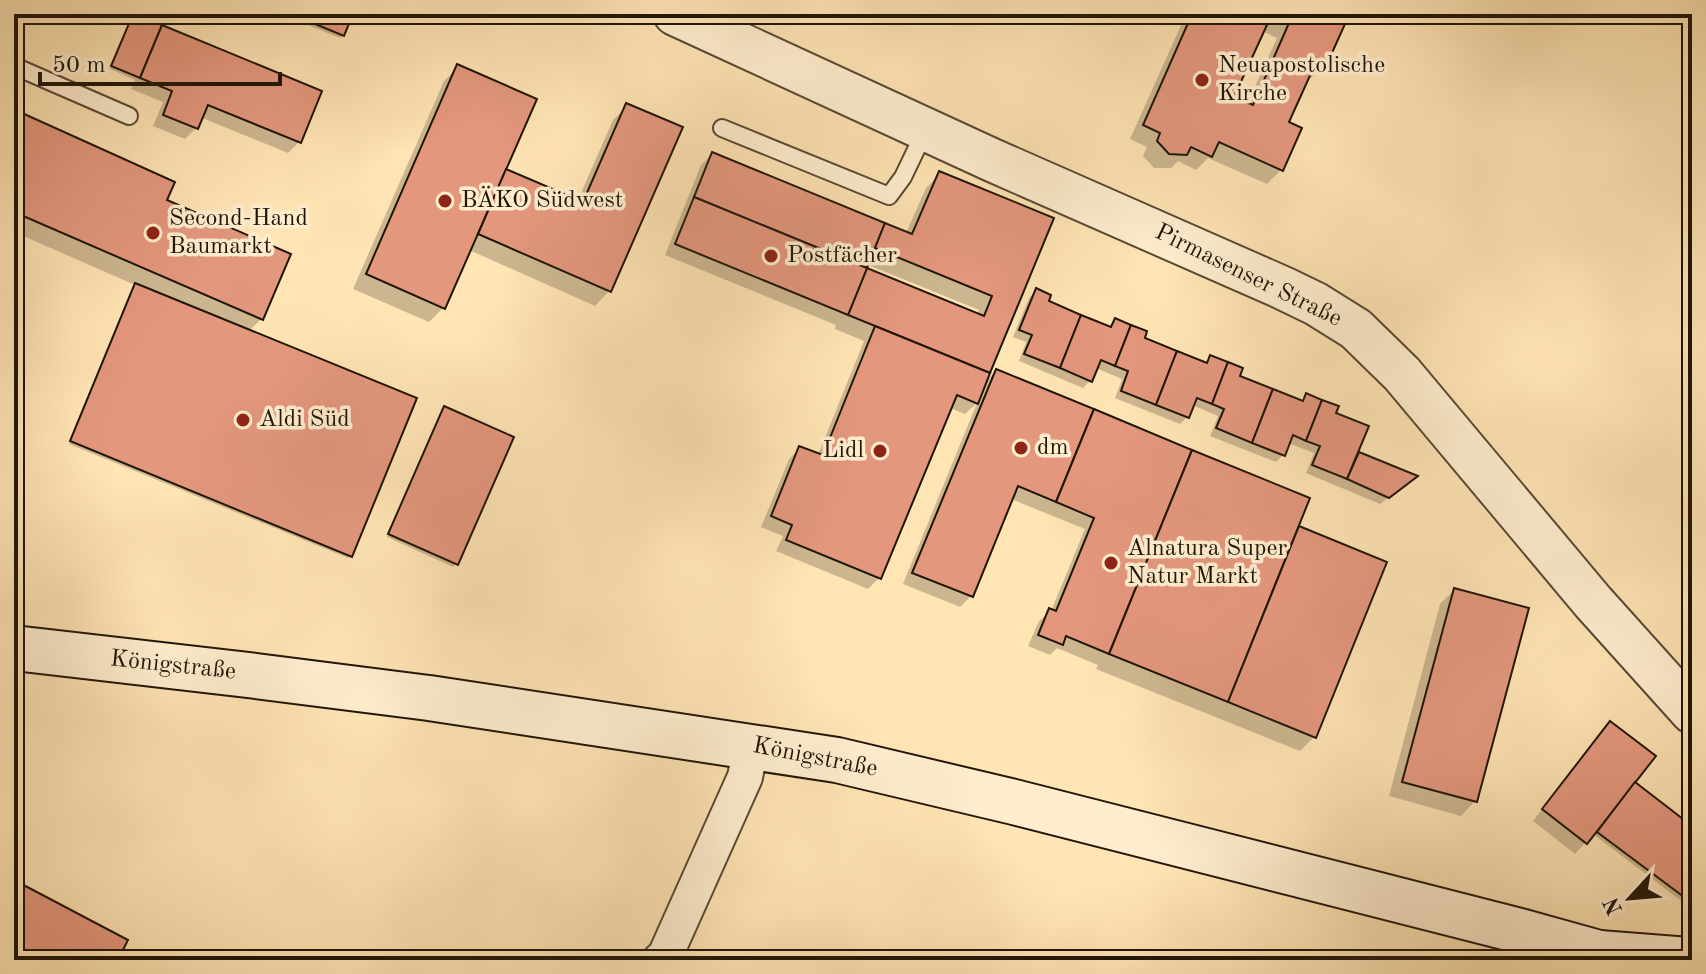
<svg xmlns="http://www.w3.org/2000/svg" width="1706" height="974" viewBox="0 0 1706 974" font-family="'Old Standard TT',serif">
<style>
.shadow{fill:#0003;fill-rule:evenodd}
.building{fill:#e3977d;stroke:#1f1509;stroke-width:2}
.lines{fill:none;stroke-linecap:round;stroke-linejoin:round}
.service-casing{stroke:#574934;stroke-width:20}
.minor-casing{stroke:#574934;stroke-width:38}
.tertiary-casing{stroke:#574934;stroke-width:46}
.secondary-casing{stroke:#1f1509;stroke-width:48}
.service{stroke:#ffedce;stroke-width:16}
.minor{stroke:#ffedce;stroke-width:34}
.tertiary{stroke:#ffedce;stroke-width:42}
.secondary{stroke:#ffedce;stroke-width:44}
.poi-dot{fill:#8f2418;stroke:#ffedce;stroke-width:3}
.labels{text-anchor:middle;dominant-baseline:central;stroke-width:7;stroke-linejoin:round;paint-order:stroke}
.poi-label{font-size:24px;fill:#1f1509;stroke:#ffedce;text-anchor:start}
.street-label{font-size:24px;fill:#1f1509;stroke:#ffedce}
</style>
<rect width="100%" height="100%" fill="#ffe4b4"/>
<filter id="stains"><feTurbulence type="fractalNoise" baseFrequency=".0025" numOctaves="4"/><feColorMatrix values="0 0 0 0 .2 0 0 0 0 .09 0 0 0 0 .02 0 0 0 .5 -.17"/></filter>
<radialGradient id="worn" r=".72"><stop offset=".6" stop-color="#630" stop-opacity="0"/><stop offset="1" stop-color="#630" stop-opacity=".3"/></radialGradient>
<!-- shadow -->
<g class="shadow">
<polygon points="281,14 351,14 343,35 340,38"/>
<path d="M1186,14H1252L1249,19L1257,23L1261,14H1317L1326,63L1311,78L1307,76L1286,123L1281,170L1267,184L1208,158L1196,170L1178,161L1171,168H1154L1143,156L1147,147L1130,139ZM1262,31L1277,38L1247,104L1232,98Z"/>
<polygon points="133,16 299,142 288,153 200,117 196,128 185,139 153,126 163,102 131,89 135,80 110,69 130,19"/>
<polygon points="458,67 503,170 577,202 613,120 627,106 680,128 609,291 595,306 469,250 443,308 429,322 353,289 444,81"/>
<polygon points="23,116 165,201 289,255 261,319 249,331 351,555 348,558 69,444 132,288 135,285 14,232 14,124"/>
<path d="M712,154L906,233L926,188L940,174L1051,219L983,384L996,371L1297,527L1384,563L1314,737L1300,751L1096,669L1098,665L1057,648L1050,655L1028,646L1039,621L1051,611L1085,529L1011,499L971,596L960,607L903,584L977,403L965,414L950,408L879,578L868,589L776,551L783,536L761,527L789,459L800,448L818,455L864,341L835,329L836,325L665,255L701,165ZM866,264L979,310L977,315L861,276Z"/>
<polygon points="1036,291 1046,302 1108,328 1115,320 1142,339 1204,364 1211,358 1238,377 1300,402 1307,395 1333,414 1356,454 1415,477 1380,504 1306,473 1314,453 1288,443 1283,455 1276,462 1210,436 1218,416 1192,405 1187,417 1180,424 1115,398 1122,379 1096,368 1091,380 1083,388 1019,361 1026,342 1013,337 1029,298"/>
<polygon points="442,412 456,564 453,567 387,537"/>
<polygon points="1454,590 1475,801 1461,816 1389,796 1440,604"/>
<polygon points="1600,735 1632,783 1692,828 1692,909 1593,834 1575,854 1533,821"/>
</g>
<!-- building -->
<g class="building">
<polygon points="133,14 162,25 140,78 111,66"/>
<polygon points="291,14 353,14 344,36"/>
<polygon points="1192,14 1254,14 1252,18 1267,25 1234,97 1253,105 1289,23 1269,14 1322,14 1345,24 1327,64 1317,60 1289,122 1302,128 1283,171 1219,142 1212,157 1191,147 1187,155 1169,154 1157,141 1160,133 1143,125"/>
<polygon points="162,25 322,91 301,143 208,105 198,129 163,115 172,91 140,78"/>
<polygon points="457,64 537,99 445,309 366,274"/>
<polygon points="626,103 683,127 611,292 478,234 506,169 583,202"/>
<polygon points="22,113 175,182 167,200 291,254 263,320 14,212 14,135"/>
<polygon points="712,152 885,223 867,268 694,197"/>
<polygon points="939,171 1054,218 990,373 848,315 867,268 984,316 992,296 875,248 885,223 912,234"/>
<polygon points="694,197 867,268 848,315 675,244"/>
<polygon points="135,283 417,398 352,557 70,441"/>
<polygon points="1036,288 1051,295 1049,301 1081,315 1060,368 1024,354 1032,335 1019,330"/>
<polygon points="1081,315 1111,327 1115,318 1131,325 1115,366 1101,360 1092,382 1060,368"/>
<polygon points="1131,325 1147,331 1145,338 1177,351 1156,405 1121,391 1128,371 1115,366"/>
<polygon points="875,326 990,373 978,404 957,395 881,579 786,540 792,525 771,516 799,446 823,455"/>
<polygon points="1177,351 1207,363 1210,355 1228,362 1212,404 1197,398 1189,418 1156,405"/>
<polygon points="1228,362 1243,368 1240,376 1273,389 1252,443 1216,428 1224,409 1212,404"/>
<polygon points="996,369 1094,409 1056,502 1018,486 973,597 912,573"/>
<polygon points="1273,389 1303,401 1306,393 1322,400 1306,441 1293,435 1285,456 1252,443"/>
<polygon points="1322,400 1339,406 1336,413 1369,426 1347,479 1312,465 1320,446 1306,441"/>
<polygon points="444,406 514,437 458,565 388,534"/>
<polygon points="1094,409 1192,450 1109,654 1066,636 1063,645 1038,635 1049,608 1056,611 1094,518 1056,502"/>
<polygon points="1192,450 1310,498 1228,702 1109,654"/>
<polygon points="1359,452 1418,476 1389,498 1347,479"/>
<polygon points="1299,526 1387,562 1316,738 1228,702"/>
<polygon points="1454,588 1529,608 1477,802 1402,782"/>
<polygon points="1610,721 1656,756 1587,844 1542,809"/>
<polygon points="1635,782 1692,826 1692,903 1597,832"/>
<polygon points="14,880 128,940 118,960 14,960"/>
</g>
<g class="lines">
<defs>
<g id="service">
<polyline points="14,66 129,116"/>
<polyline points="722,128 889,196 903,177 925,131"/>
</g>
<polyline id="minor" points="660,960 665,956 745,777 751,746"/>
<polyline id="tertiary" points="675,14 992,160 1283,288 1316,304 1356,329 1402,374 1593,602 1692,712"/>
<g id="secondary">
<polyline points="14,648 256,676 429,698 837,760 1014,802 1520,931 1599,953 1615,960"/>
<polyline points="1599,953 1689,960"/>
</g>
</defs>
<!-- service casing -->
<use href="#service" class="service-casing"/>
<!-- minor casing -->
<use href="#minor" class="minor-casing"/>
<!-- tertiary casing -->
<use href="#tertiary" class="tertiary-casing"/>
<!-- secondary casing -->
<use href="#secondary" class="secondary-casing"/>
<!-- service -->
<use href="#service" class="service"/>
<!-- minor -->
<use href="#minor" class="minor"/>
<!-- tertiary -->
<use href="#tertiary" class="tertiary"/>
<!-- secondary -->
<use href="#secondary" class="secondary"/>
</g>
<!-- markers -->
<g class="poi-dot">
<circle cx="1202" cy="80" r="8"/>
<circle cx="445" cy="201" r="8"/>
<circle cx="153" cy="233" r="8"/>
<circle cx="771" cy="256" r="8"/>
<circle cx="243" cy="420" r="8"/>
<circle cx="1021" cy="448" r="8"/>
<circle cx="880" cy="451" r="8"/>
<circle cx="1111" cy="563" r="8"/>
</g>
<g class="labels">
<!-- poi labels -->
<g class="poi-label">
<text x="1218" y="66">Neuapostolische<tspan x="1218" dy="28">Kirche</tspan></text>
<text x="461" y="201">BÄKO Südwest</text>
<text x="169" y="219">Second-Hand<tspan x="169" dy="28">Baumarkt</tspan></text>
<text x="787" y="256">Postfächer</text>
<text x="259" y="420">Aldi Süd</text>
<text x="1037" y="448">dm</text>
<text x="864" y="451" text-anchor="end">Lidl</text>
<text x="1127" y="549">Alnatura Super<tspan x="1127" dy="28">Natur Markt</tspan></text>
</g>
<!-- street labels -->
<g class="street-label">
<text transform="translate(1248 276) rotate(26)">Pirmasenser Straße</text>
<text transform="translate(173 666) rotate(6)">Königstraße</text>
<text transform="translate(815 758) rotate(11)">Königstraße</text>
</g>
</g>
<!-- margin -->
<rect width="1706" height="974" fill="none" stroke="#ffe4b4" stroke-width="48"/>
<rect x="16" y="16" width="1674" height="942" fill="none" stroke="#1f1509" stroke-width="4"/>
<rect x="24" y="24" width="1658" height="926" fill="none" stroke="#1f1509" stroke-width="2"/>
<!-- north arrow -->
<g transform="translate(1630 898) rotate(244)" stroke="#ffedce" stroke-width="6" paint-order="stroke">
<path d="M0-6L14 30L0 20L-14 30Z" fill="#1f1509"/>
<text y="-12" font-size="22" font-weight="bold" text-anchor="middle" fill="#1f1509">N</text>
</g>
<!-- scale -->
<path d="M40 72v12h240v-12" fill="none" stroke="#1f1509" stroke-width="4"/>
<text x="52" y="72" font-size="24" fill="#1f1509" stroke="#ffedce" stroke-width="6" paint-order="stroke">50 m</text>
<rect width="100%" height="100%" filter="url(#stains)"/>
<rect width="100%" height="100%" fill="url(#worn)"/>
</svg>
